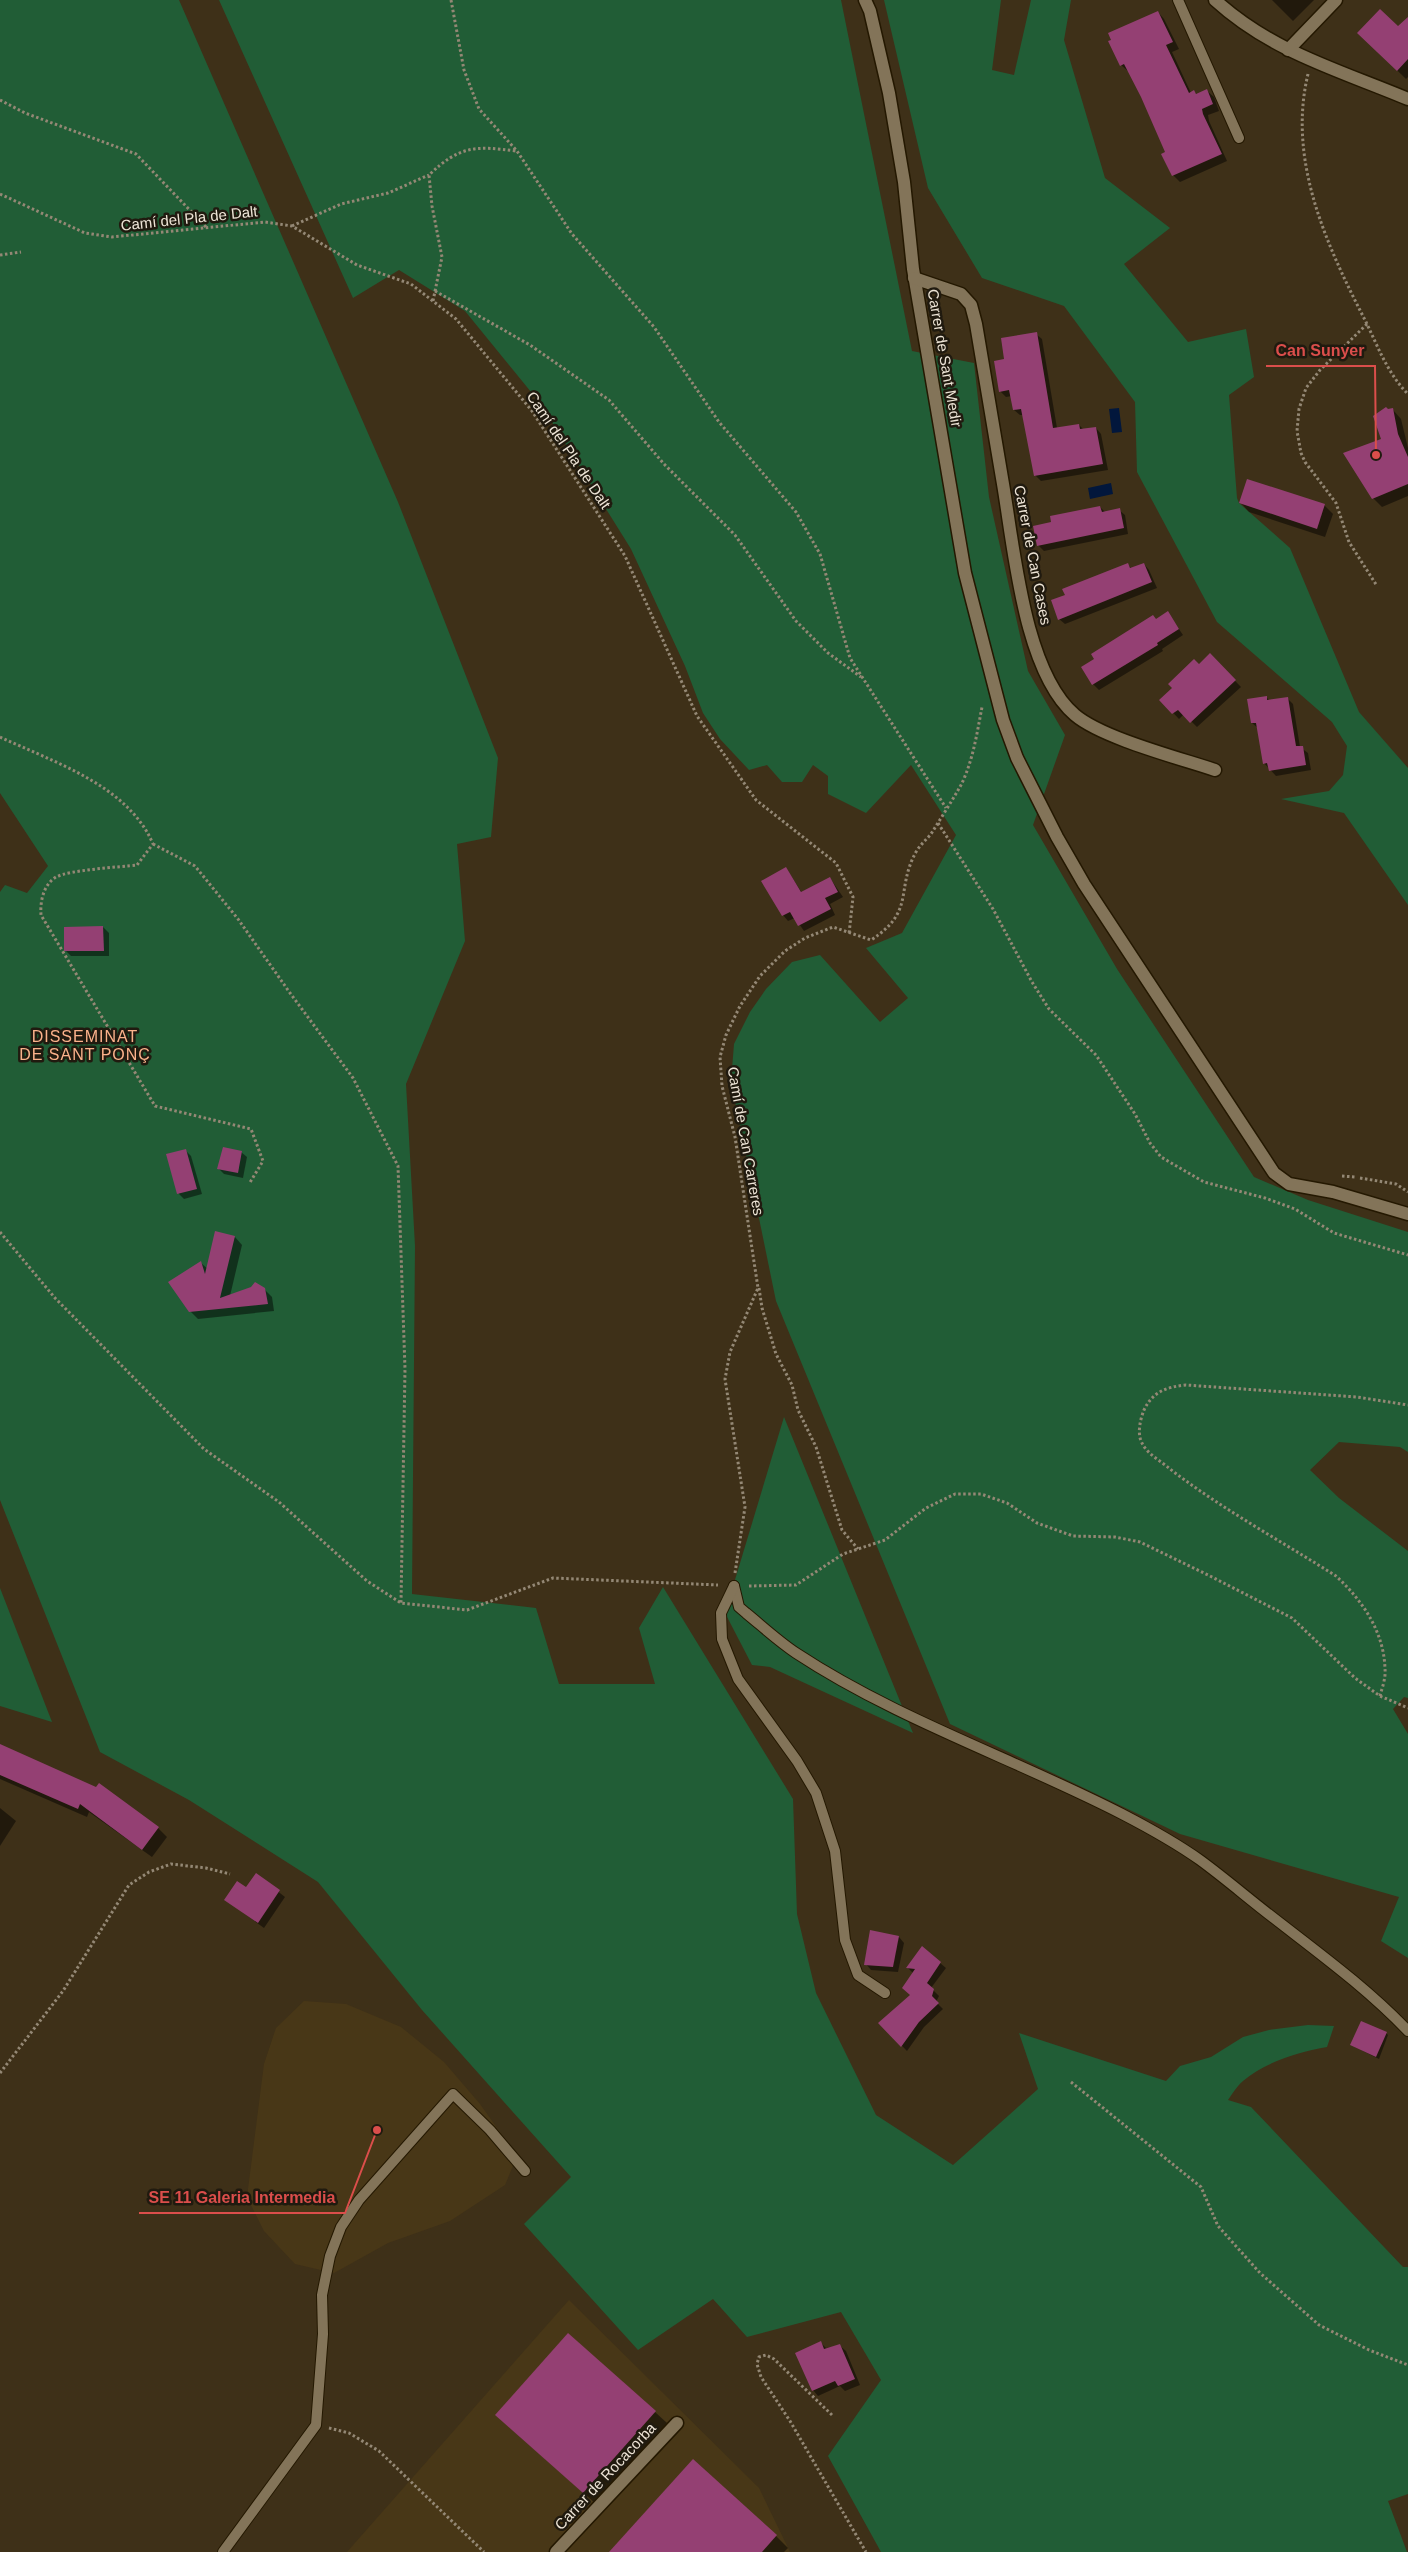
<svg xmlns="http://www.w3.org/2000/svg" width="1408" height="2552" viewBox="0 0 1408 2552" font-family="Arial,sans-serif">
<style>
.built{fill:#483717}
.green{fill:#215d36}
.water{fill:#02173c}
.shadow{fill:#0007}
.building{fill:#944073}
.lines{fill:none;stroke-linecap:round;stroke-linejoin:round}
.service-casing{stroke:#241801;stroke-width:12}
.minor-casing{stroke:#241801;stroke-width:15}
.path{stroke:#948875;stroke-width:3;stroke-dasharray:2.5 2.5;stroke-linecap:butt}
.service{stroke:#837459;stroke-width:10}
.minor{stroke:#837459;stroke-width:12}
.labels{text-anchor:middle;dominant-baseline:central;stroke-width:5;stroke-linejoin:round;paint-order:stroke}
.street-label{font-size:15px;fill:#ede4d6;stroke:#201a0f}
.neighbourhood-label{font-size:16px;letter-spacing:1px;fill:#fbb28b;stroke:#201a0f}
.leader{fill:none;stroke:#db4e4b;stroke-width:2}
.callout-dot{fill:#db4e4b;stroke:#201a0f;stroke-width:2}
.callout-label{font-size:16px;text-anchor:middle;font-weight:bold;fill:#db4e4b;stroke:#201a0f;stroke-width:5;stroke-linejoin:round;paint-order:stroke}
</style>
<rect width="100%" height="100%" fill="#3e3018"/>
<!-- built -->
<g class="built">
<polygon points="304,2001 346,2004 401,2027 444,2062 480,2104 517,2156 505,2185 450,2221 388,2243 334,2273 295,2264 264,2231 247,2197 264,2064 276,2028"/>
<polygon points="569,2300 759,2488 790,2552 347,2552"/>
</g>
<!-- green -->
<g class="green">
<path d="M0,0H179L398,502L498,758L491,837L457,844L465,941L406,1084L415,1246L412,1594L536,1608L559,1684H655L639,1628L663,1587L793,1799L797,1914L816,1993L876,2115L953,2165L1038,2089L1019,2033L1166,2081L1180,2066L1211,2057L1243,2037L1269,2030L1308,2025L1334,2026L1327,2047C1299,2052 1265,2062 1243,2081C1237,2086 1232,2094 1228,2100L1251,2107L1403,2267H1408V2494L1388,2501L1407,2552H881L828,2456L881,2380L841,2312L747,2337L713,2299L638,2350L524,2224L571,2177L422,2010L318,1882L189,1800L100,1752L0,1500V892L5,885L27,893L48,866L0,793Z"/>
<polygon points="219,0 841,0 912,351 974,363 989,497 1028,671 1065,735 1033,825 1117,969 1254,1177 1308,1200 1408,1232 1408,1452 1400,1447 1339,1442 1310,1470 1339,1498 1408,1551 1408,1698 1404,1697 1393,1709 1408,1734 1408,1958 1381,1941 1399,1897 1180,1834 950,1724 776,1301 731,1082 734,1044 750,1012 766,989 792,962 820,955 880,1022 908,998 866,948 902,933 956,835 911,765 866,813 828,794 828,776 813,765 802,782 782,782 767,765 749,770 720,739 703,713 685,666 631,549 540,403 465,311 399,270 353,298"/>
<polygon points="884,0 1001,0 992,70 1014,75 1031,0 1071,0 1064,40 1105,178 1170,228 1124,264 1188,342 1246,329 1254,377 1229,395 1237,498 1239,503 1290,548 1359,712 1408,768 1408,905 1344,813 1281,799 1329,791 1343,775 1347,746 1332,722 1217,622 1137,472 1135,402 1064,306 982,278 928,188"/>
<polygon points="784,1417 913,1733 770,1667 752,1665 725,1613"/>
<polygon points="0,1588 52,1722 0,1706"/>
</g>
<!-- water -->
<g class="water">
<polygon points="1119,408 1122,432 1112,433 1109,409"/>
<polygon points="1111,483 1113,494 1090,499 1088,488"/>
</g>
<!-- shadow -->
<g class="shadow">
<polygon points="1272,0 1314,0 1293,21"/>
<polygon points="1158,12 1164,19 1179,49 1172,52 1191,93 1194,92 1198,95 1207,91 1214,97 1219,111 1208,115 1209,121 1227,161 1180,182 1173,175 1166,153 1142,97 1129,72 1121,65"/>
<polygon points="1398,28 1408,31 1408,77 1406,79 1359,33"/>
<polygon points="1036,334 1042,339 1057,428 1079,425 1084,430 1096,428 1101,434 1108,470 1041,481 1035,475 1024,415 1020,415 1014,410 1012,396 1006,397 1000,391 1005,360"/>
<polygon points="1393,410 1401,419 1408,448 1408,496 1382,507 1373,498 1388,411"/>
<polygon points="1241,503 1324,505 1333,514 1325,537 1249,512"/>
<polygon points="1100,507 1105,512 1119,510 1125,515 1128,534 1044,551 1038,545 1053,523"/>
<polygon points="1127,564 1132,569 1144,564 1149,570 1157,588 1065,624 1059,619 1066,596"/>
<polygon points="1168,613 1183,635 1162,649 1163,651 1099,690 1093,684"/>
<polygon points="1210,655 1241,687 1197,727 1184,714 1179,719 1161,700"/>
<polygon points="1266,697 1270,701 1287,698 1293,704 1300,747 1308,753 1311,770 1276,776 1264,763 1259,729 1252,723"/>
<polygon points="786,868 802,893 830,878 843,897 830,904 835,915 804,931 795,918 788,921 783,915"/>
<polygon points="103,927 109,933 109,956 71,956 65,950"/>
<polygon points="185,1150 191,1156 202,1194 184,1199 179,1194"/>
<polygon points="241,1152 247,1157 243,1178 224,1174 219,1169"/>
<polygon points="235,1237 242,1245 230,1296 264,1289 272,1297 274,1311 198,1319 190,1311 201,1263 208,1269"/>
<polygon points="0,1745 158,1828 167,1837 152,1857 89,1812 87,1817 0,1779"/>
<polygon points="0,1808 16,1821 0,1846"/>
<polygon points="257,1875 285,1897 264,1928 226,1900 246,1889"/>
<polygon points="899,1937 904,1943 898,1972 871,1970 866,1964"/>
<polygon points="922,1948 946,1968 931,1988 939,1996 936,2002 943,2009 924,2027 907,2051 880,2023 911,1995 914,1974 908,1968"/>
<polygon points="1386,2033 1388,2035 1379,2059 1351,2045"/>
<polygon points="821,2343 826,2348 840,2346 846,2351 860,2385 845,2391 840,2386 818,2396 813,2390"/>
<polygon points="655,2412 667,2423 596,2504 509,2427"/>
<polygon points="776,2536 788,2548 784,2552 611,2552"/>
</g>
<!-- building -->
<g class="building">
<polygon points="1380,9 1398,26 1408,17 1408,59 1397,71 1357,33"/>
<polygon points="1158,11 1173,42 1166,45 1189,93 1194,90 1196,94 1207,89 1213,104 1202,109 1203,114 1222,154 1172,176 1161,154 1165,152 1141,97 1124,64 1120,66 1108,41 1111,40 1108,33"/>
<polygon points="1037,332 1053,428 1079,424 1080,429 1096,427 1103,464 1034,476 1021,409 1013,410 1009,390 999,392 994,361 1004,359 1001,338"/>
<polygon points="1386,407 1388,409 1393,408 1398,434 1408,457 1408,484 1372,499 1343,453 1381,439 1373,416"/>
<polygon points="1247,479 1325,504 1317,529 1239,503"/>
<polygon points="1100,506 1102,512 1120,508 1124,528 1037,546 1033,526 1051,522 1050,516"/>
<polygon points="1128,563 1130,568 1144,563 1152,582 1058,620 1051,600 1065,595 1062,589"/>
<polygon points="1168,611 1179,629 1157,643 1158,645 1092,685 1081,667 1094,659 1091,654 1153,615 1156,619"/>
<polygon points="1210,653 1236,680 1190,723 1178,710 1172,714 1159,700 1172,688 1168,684 1194,659 1199,664"/>
<polygon points="1267,696 1267,700 1288,697 1296,746 1303,746 1306,765 1269,771 1267,763 1263,764 1256,723 1251,723 1247,699"/>
<polygon points="786,867 801,892 830,877 838,892 825,898 831,909 798,926 790,912 782,916 761,881"/>
<polygon points="103,926 104,951 64,951 64,927"/>
<polygon points="223,1147 242,1151 238,1173 217,1169"/>
<polygon points="186,1149 197,1189 177,1194 166,1154"/>
<polygon points="215,1231 235,1236 220,1298 251,1287 255,1282 265,1288 268,1304 189,1312 168,1282 201,1261 205,1274"/>
<polygon points="0,1744 96,1787 99,1783 159,1827 142,1850 80,1804 78,1809 0,1775"/>
<polygon points="256,1873 280,1890 258,1923 224,1900 237,1881 246,1887"/>
<polygon points="870,1930 899,1936 893,1967 864,1965"/>
<polygon points="922,1946 941,1962 927,1983 934,1989 932,1996 939,2003 919,2022 901,2047 878,2023 910,1995 902,1988 915,1969 906,1968"/>
<polygon points="1361,2021 1387,2032 1376,2057 1350,2045"/>
<polygon points="568,2333 656,2411 583,2493 495,2415"/>
<polygon points="821,2341 824,2349 840,2344 855,2379 838,2386 835,2381 812,2391 795,2353"/>
<polygon points="693,2459 777,2535 762,2552 609,2552"/>
</g>
<g class="lines">
<defs>
<g id="service">
<polyline points="1178,0 1239,138"/>
<path d="M734,1586L739,1607L746,1613C762,1626 778,1641 796,1653C896,1719 1015,1759 1122,1814C1149,1828 1176,1843 1200,1860C1226,1879 1250,1900 1275,1919C1320,1954 1368,1989 1408,2031"/>
<polyline points="734,1586 721,1613 722,1639 738,1679 797,1761 816,1793 835,1851 845,1940 858,1975 885,1993"/>
<polyline points="223,2552 316,2425 323,2334 322,2295 330,2256 341,2227 359,2200 453,2094 490,2130 525,2171"/>
</g>
<g id="minor">
<polyline points="865,0 870,11 889,93 904,182 913,269 965,573 1003,720 1017,758 1057,837 1084,884 1274,1173 1289,1184 1333,1192 1408,1214"/>
<path d="M1215,0C1272,52 1339,70 1408,99"/>
<polyline points="1288,50 1336,0"/>
<path d="M914,278L961,294L971,305L976,324C985,378 994,431 1003,484C1014,548 1024,672 1075,715C1102,738 1179,758 1215,770"/>
<polyline points="556,2552 677,2423"/>
</g>
</defs>
<!-- service casing -->
<use href="#service" class="service-casing"/>
<!-- minor casing -->
<use href="#minor" class="minor-casing"/>
<!-- path -->
<g class="path">
<polyline points="451,0 464,70 479,109 517,151 572,234 654,327 719,422 796,512 820,554 850,658 946,808"/>
<path d="M1308,74C1287,161 1327,246 1366,322C1378,347 1388,374 1408,394"/>
<polyline points="0,100 25,113 136,154 206,227"/>
<polyline points="0,194 85,233 112,237 265,222 292,226 357,265 411,284 456,319 532,411 625,556 697,716 756,800 836,863 853,897 849,934"/>
<polyline points="292,226 341,204 388,193 429,175"/>
<polyline points="0,255 21,252"/>
<polyline points="435,291 530,345 609,400 664,464 735,535 796,621 828,653 861,677"/>
<path d="M433,301L442,257L432,206L429,175C460,145 476,146 516,151"/>
<polyline points="1367,324 1320,370 1306,388 1299,409 1297,431 1301,453 1305,462 1336,503 1349,542 1377,586"/>
<path d="M0,737C53,762 128,785 153,844L137,865C120,867 69,870 56,877C43,885 40,902 41,915L155,1106L251,1129L263,1161L249,1184"/>
<polyline points="938,823 993,909 1032,982 1049,1009 1096,1055 1135,1114 1150,1143 1161,1157 1204,1182 1265,1198 1295,1209 1334,1233 1408,1255"/>
<polyline points="153,844 195,866 238,919 290,993 353,1078 398,1166 405,1369 401,1603"/>
<polyline points="1342,1176 1355,1177"/>
<polyline points="1360,1178 1396,1184 1408,1192"/>
<polyline points="0,1232 55,1298 204,1449 279,1502 367,1581 401,1603 467,1610 553,1578 718,1585"/>
<polyline points="759,1288 762,1308 776,1354 792,1385 798,1410 816,1447 842,1530 858,1549"/>
<path d="M735,1573L745,1507L725,1379L730,1352L758,1288L735,1137L722,1086L720,1057L726,1035L740,1006L760,976L785,951L805,938L833,927L871,940C916,911 895,890 916,852C920,845 926,840 931,834C941,818 952,801 961,785C973,761 977,733 982,707"/>
<polyline points="749,1586 796,1585 843,1554 885,1540 926,1508 955,1494 981,1494 1007,1503 1037,1523 1073,1536 1115,1537 1140,1542 1208,1575 1292,1618 1355,1678 1380,1696 1408,1708"/>
<path d="M1380,1696C1382,1688 1386,1678 1385,1669C1384,1632 1363,1601 1336,1576C1281,1541 1222,1509 1170,1469C1161,1461 1147,1454 1142,1443C1137,1434 1140,1420 1144,1410C1153,1391 1167,1387 1186,1385L1357,1397L1408,1405"/>
<polyline points="0,2073 63,1991 129,1885 149,1872 171,1864 206,1868 230,1874"/>
<polyline points="1071,2082 1201,2187 1218,2226 1260,2273 1319,2325 1369,2350 1408,2365"/>
<polyline points="832,2415 774,2359 766,2355 759,2357 757,2364 761,2377 790,2421 866,2552"/>
<polyline points="329,2428 349,2433 379,2451 484,2552"/>
</g>
<!-- service -->
<use href="#service" class="service"/>
<!-- minor -->
<use href="#minor" class="minor"/>
</g>
<g class="labels">
<!-- street labels -->
<g class="street-label">
<text transform="translate(189 218) rotate(-6)">Camí del Pla de Dalt</text>
<text transform="translate(945 358) rotate(80)">Carrer de Sant Medir</text>
<text transform="translate(569 450) rotate(56)">Camí del Pla de Dalt</text>
<text transform="translate(1033 555) rotate(79)">Carrer de Can Cases</text>
<text transform="translate(746 1141) rotate(80)">Camí de Can Carreres</text>
<text transform="translate(605 2476) rotate(-47)">Carrer de Rocacorba</text>
</g>
<!-- neighbourhood labels -->
<g class="neighbourhood-label">
<text x="85" y="1036">DISSEMINAT<tspan x="85" dy="18">DE SANT PONÇ</tspan></text>
</g>
</g>
<!-- callouts -->
<path class="leader" d="M1376 455L1375 366H1266M377 2130L345 2213H139"/>
<g class="callout-dot">
<circle cx="1376" cy="455" r="5"/>
<circle cx="377" cy="2130" r="5"/>
</g>
<g class="callout-label">
<text x="1320" y="356">Can Sunyer</text>
<text x="242" y="2203">SE 11 Galeria Intermedia</text>
</g>
</svg>
